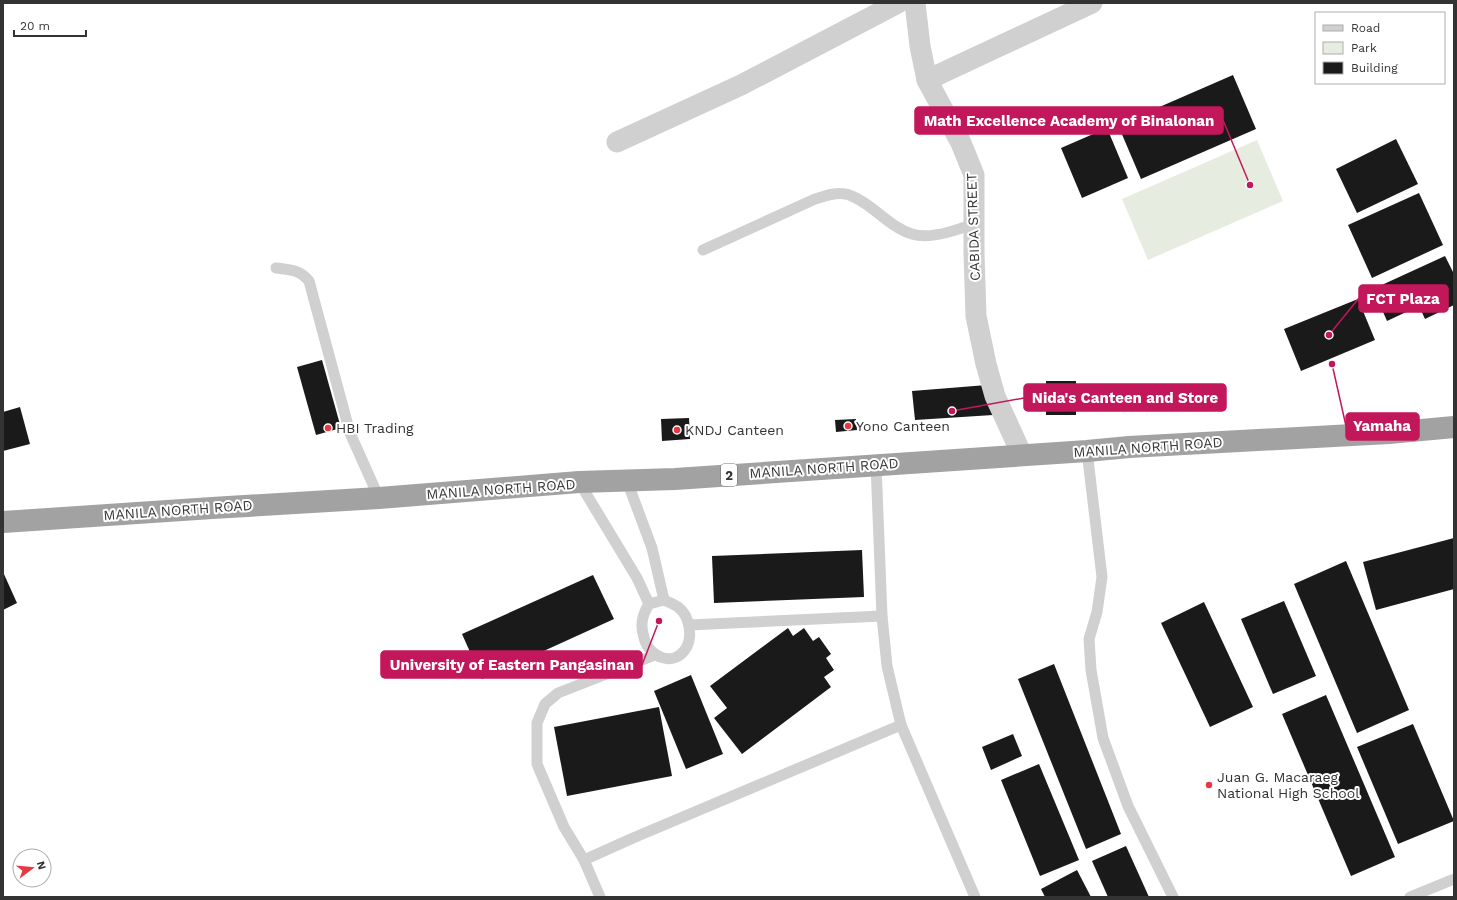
<svg xmlns="http://www.w3.org/2000/svg" width="1457" height="900" viewBox="0 0 1457 900" font-family="'Work Sans',sans-serif">
<style>
.green{fill:#e6ecdf}
.building{fill:#1a1a1a}
.lines{fill:none;stroke-linecap:round;stroke-linejoin:round}
.service{stroke:#d0d0d0;stroke-width:11}
.minor{stroke:#d0d0d0;stroke-width:21}
.trunk{stroke:#a2a2a2;stroke-width:22}
.poi-dot{fill:#e63946;stroke:#fff;stroke-width:1.5}
.labels{text-anchor:middle;dominant-baseline:central;stroke-width:4;stroke-linejoin:round;paint-order:stroke}
.shield{fill:#fff;stroke:#707070;stroke-width:1}
.shield-label{font-size:13px;font-weight:bold;fill:#333}
.street-label{font-size:14px;fill:#333;stroke:#fff}
.poi-label{font-size:14px;fill:#333;stroke:#fff;text-anchor:start}
.leader{fill:none;stroke:#c2185b;stroke-width:1.5}
.callout-dot{fill:#c2185b;stroke:#fff;stroke-width:1.5}
.callout{fill:#c2185b;stroke:#c2185b;stroke-width:1.5}
.callout-label{font-size:15px;text-anchor:middle;font-weight:bold;fill:#fff}
</style>
<rect width="100%" height="100%" fill="#fff"/>
<!-- green -->
<polygon class="green" points="1257,140 1283,201 1148,260 1122,199"/>
<!-- building -->
<g class="building">
<polygon points="1233,75 1256,129 1141,179 1118,125"/>
<polygon points="1107,128 1128,178 1082,198 1061,148"/>
<polygon points="1396,139 1418,184 1357,213 1336,169"/>
<polygon points="1419,193 1443,245 1372,278 1348,225"/>
<polygon points="1445,256 1454,274 1454,305 1425,319 1419,306 1387,321 1373,289"/>
<polygon points="1358,299 1375,340 1301,371 1284,329"/>
<polygon points="322,360 341,428 316,435 297,367"/>
<rect x="1046" y="381" width="30" height="34"/>
<polygon points="987,385 993,415 915,420 912,391"/>
<polygon points="20,407 30,444 3,451 3,412"/>
<polygon points="689,418 690,439 662,441 661,419"/>
<polygon points="856,419 857,430 836,432 835,420"/>
<polygon points="1454,538 1454,589 1376,610 1363,562"/>
<polygon points="862,550 864,597 714,603 712,556"/>
<polygon points="1346,561 1409,710 1357,733 1294,584"/>
<polygon points="3,572 17,603 3,610"/>
<polygon points="593,575 614,619 482,679 462,634"/>
<polygon points="1284,601 1316,676 1273,694 1241,619"/>
<polygon points="1204,602 1253,707 1210,727 1161,623"/>
<polygon points="788,628 793,636 804,628 813,641 819,637 831,654 826,658 834,670 824,677 831,687 742,754 714,718 727,708 710,686"/>
<polygon points="1054,664 1121,834 1086,849 1018,679"/>
<polygon points="691,675 723,754 686,769 654,691"/>
<polygon points="1326,695 1395,857 1351,876 1282,714"/>
<polygon points="659,707 672,776 567,796 554,727"/>
<polygon points="1413,724 1454,821 1398,844 1357,747"/>
<polygon points="1013,734 1022,756 991,770 982,747"/>
<polygon points="1039,764 1079,860 1040,876 1001,780"/>
<polygon points="1126,846 1149,897 1108,897 1092,861"/>
<polygon points="1077,870 1091,897 1045,897 1041,889"/>
</g>
<g class="lines">
<!-- service -->
<g class="service">
<path d="M703,250L815,199C825,196 835,192 845,194C849,194 853,197 856,198C876,208 891,228 912,234C931,240 958,230 975,223"/>
<path d="M276,268C290,270 299,269 309,281L350,433L379,498"/>
<polyline points="1087,451 1102,577 1097,612 1089,639 1091,670 1103,738 1128,806 1173,897"/>
<polyline points="876,464 882,616 887,666 901,725 975,897"/>
<polyline points="627,481 652,548 664,600"/>
<polyline points="579,482 637,578 649,604"/>
<path d="M664,600C668,602 674,604 678,607C690,616 694,639 684,651C672,666 651,657 645,641C640,626 641,617 649,604Z"/>
<polyline points="689,625 882,616"/>
<polyline points="584,860 564,827 537,764 537,723 545,704 558,693 655,655"/>
<polyline points="600,897 584,860 633,838 901,725"/>
<polyline points="1410,897 1454,879"/>
</g>
<!-- minor -->
<g class="minor">
<polyline points="915,3 920,46 927,80 961,143 974,175 974,253 976,316 986,364 995,396 1022,455"/>
<polyline points="927,80 1092,3"/>
<polyline points="617,142 741,85 898,3"/>
</g>
<!-- trunk -->
<polyline class="trunk" points="3,522 212,508 379,498 579,482 675,479 1087,451 1129,447 1389,433 1454,427"/>
</g>
<!-- markers -->
<g class="poi-dot">
<circle cx="848" cy="426" r="4"/>
<circle cx="328" cy="428" r="4"/>
<circle cx="677" cy="430" r="4"/>
<circle cx="1209" cy="785" r="4"/>
</g>
<g class="labels">
<!-- shield labels -->
<rect class="shield" x="721" y="464" width="16" height="22" rx="3"/>
<g class="shield-label">
<text x="729" y="475">2</text>
</g>
<!-- street labels -->
<g class="street-label">
<text transform="translate(973 227) rotate(-92)">CABIDA STREET</text>
<text transform="translate(1148 447) rotate(-4)">MANILA NORTH ROAD</text>
<text transform="translate(824 468) rotate(-4)">MANILA NORTH ROAD</text>
<text transform="translate(501 489) rotate(-4)">MANILA NORTH ROAD</text>
<text transform="translate(178 510) rotate(-4)">MANILA NORTH ROAD</text>
</g>
<!-- poi labels -->
<g class="poi-label">
<text x="856" y="426">Yono Canteen</text>
<text x="336" y="428">HBI Trading</text>
<text x="685" y="430">KNDJ Canteen</text>
<text x="1217" y="777">Juan G. Macaraeg<tspan x="1217" dy="16">National High School</tspan></text>
</g>
</g>
<!-- callouts -->
<path class="leader" d="M1250 185L1223 120M1329 335L1359 298M952 411L1024 398M1332 364L1346 426M659 621L642 665"/>
<g class="callout-dot">
<circle cx="1250" cy="185" r="4"/>
<circle cx="1329" cy="335" r="4"/>
<circle cx="952" cy="411" r="4"/>
<circle cx="1332" cy="364" r="4"/>
<circle cx="659" cy="621" r="4"/>
</g>
<g class="callout">
<rect x="915" y="107" width="308" height="27" rx="4"/>
<rect x="1359" y="285" width="89" height="27" rx="4"/>
<rect x="1024" y="384" width="202" height="27" rx="4"/>
<rect x="1346" y="413" width="73" height="27" rx="4"/>
<rect x="381" y="651" width="261" height="27" rx="4"/>
</g>
<g class="callout-label">
<text x="1069" y="126">Math Excellence Academy of Binalonan</text>
<text x="1403" y="304">FCT Plaza</text>
<text x="1125" y="403">Nida's Canteen and Store</text>
<text x="1382" y="431">Yamaha</text>
<text x="512" y="670">University of Eastern Pangasinan</text>
</g>
<!-- border -->
<rect width="1457" height="900" fill="none" stroke="#333333" stroke-width="8"/>
<!-- legend -->
<rect x="1315" y="12" width="130" height="72" fill="#ffffff" stroke="#adadad"/>
<rect x="1323" y="25" width="20" height="6" fill="#d0d0d0" stroke="#adadad"/>
<text x="1351" y="32" font-size="12" fill="#333333">Road</text>
<rect x="1323" y="42" width="20" height="12" fill="#e6ecdf" stroke="#adadad"/>
<text x="1351" y="52" font-size="12" fill="#333333">Park</text>
<rect x="1323" y="62" width="20" height="12" fill="#1a1a1a" stroke="#adadad"/>
<text x="1351" y="72" font-size="12" fill="#333333">Building</text>
<!-- north arrow -->
<g transform="translate(32 868) rotate(74)"><circle r="19" fill="#ffffff" stroke="#adadad"/>
<path d="M0-3L7 15L0 10L-7 15Z" fill="#e63946"/>
<text y="-6" font-size="11" font-weight="bold" text-anchor="middle" fill="#333333">N</text>
</g>
<!-- scale -->
<path d="M14 30v6h72v-6" fill="none" stroke="#333333" stroke-width="2"/>
<text x="20" y="30" font-size="12" fill="#333333" stroke="#ffffff" stroke-width="3" paint-order="stroke">20 m</text>
</svg>
